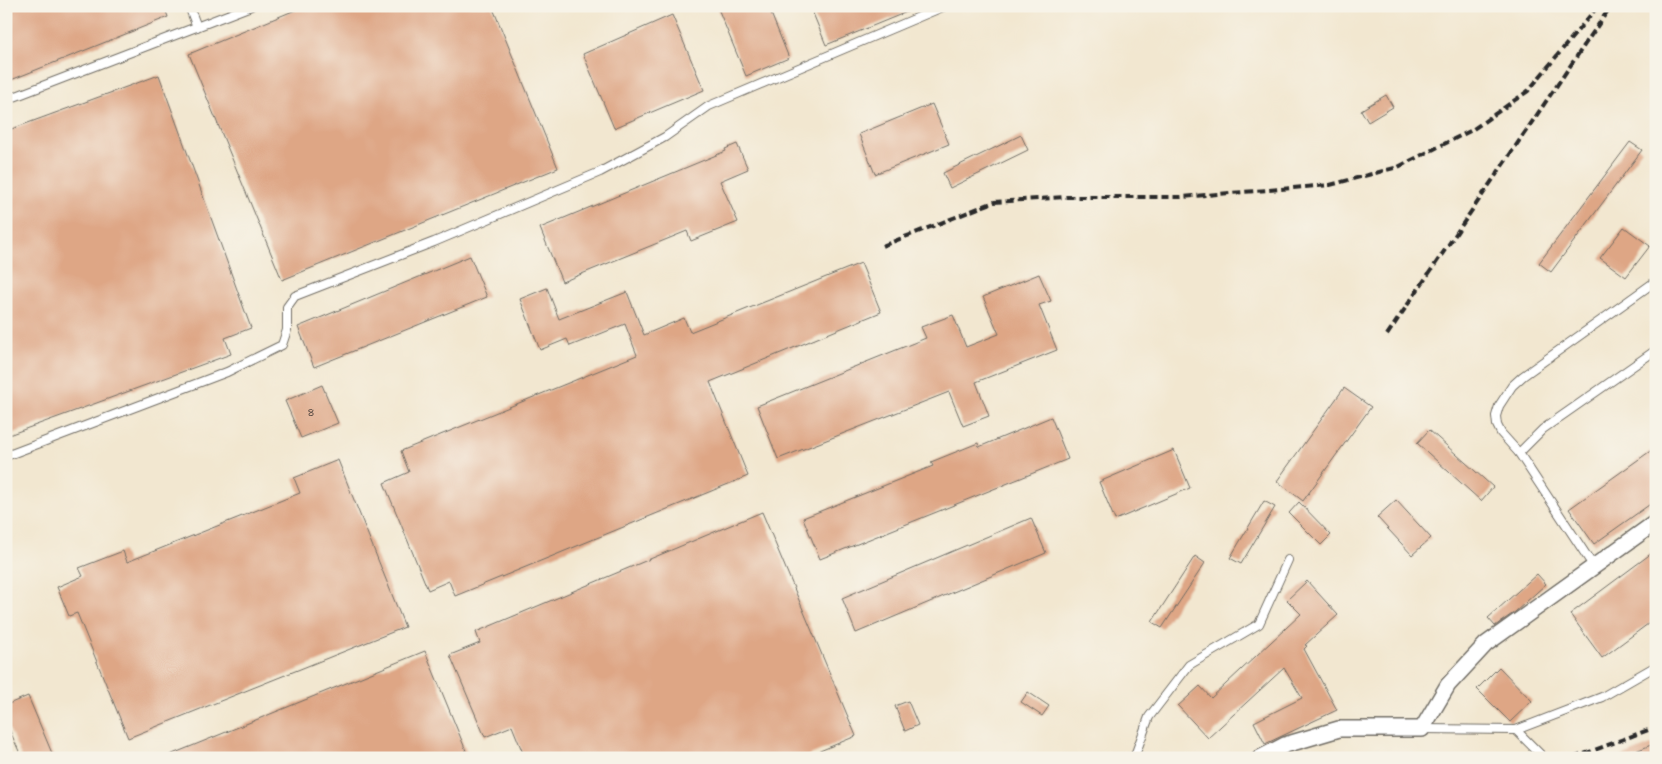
<svg xmlns="http://www.w3.org/2000/svg" width="1662" height="764" viewBox="0 0 1662 764" font-family="'Shantell Sans',sans-serif">
<style>
.building{fill:#dea685}
.lines{fill:none;stroke-linecap:round;stroke-linejoin:round}
.lane-casing{stroke:#716d65;stroke-width:10}
.street-casing{stroke:#716d65;stroke-width:18}
.lane{stroke:#fff;stroke-width:8}
.street{stroke:#fff;stroke-width:15}
.rail{stroke:#2b2b2b;stroke-width:4;stroke-dasharray:8 4;stroke-linecap:butt}
.labels{text-anchor:middle;dominant-baseline:central;stroke-width:4;stroke-linejoin:round;paint-order:stroke}
.number-label{font-size:10px;fill:#584a42}
</style>
<rect width="100%" height="100%" fill="#f7f3e8"/>
<filter id="ink" filterUnits="userSpaceOnUse"><feTurbulence type="fractalNoise" baseFrequency=".02" numOctaves="2"/><feDisplacementMap in="SourceGraphic" scale="10" xChannelSelector="R" yChannelSelector="G"/><feConvolveMatrix kernelMatrix="1 2 1 2 8 2 1 2 1" color-interpolation-filters="sRGB"/></filter>
<filter id="wash" filterUnits="userSpaceOnUse"><feTurbulence type="fractalNoise" baseFrequency=".0096" numOctaves="4" result="noise"/><feDisplacementMap in="SourceGraphic" scale="20" xChannelSelector="R" yChannelSelector="G"/><feGaussianBlur stdDeviation="1.12" result="paint"/><feColorMatrix in="noise" values="0 0 0 0 0 0 0 0 0 0 0 0 0 0 0 0 0 1.4 0 .05"/><feComposite in="paint" operator="in"/></filter>
<g filter="url(#wash)">
<rect width="100%" height="100%" fill="#f2e7d0"/>
<g id="blocks">
<!-- building -->
<g class="building">
<polygon points="6,6 164,6 168,17 6,82"/>
<polygon points="305,6 492,6 558,168 282,280 189,54"/>
<polygon points="717,6 768,6 789,58 746,76"/>
<polygon points="810,6 919,6 919,7 826,45"/>
<polygon points="672,15 704,90 614,128 583,54"/>
<polygon points="159,75 251,328 225,338 231,354 6,436 6,131"/>
<polygon points="1386,95 1393,107 1368,122 1361,110"/>
<polygon points="932,104 949,144 875,174 859,134"/>
<polygon points="1021,135 1028,150 950,188 943,173"/>
<polygon points="1630,142 1642,150 1551,272 1539,263"/>
<polygon points="737,144 748,169 720,181 738,222 691,241 687,231 562,282 540,228 726,151 725,149"/>
<polygon points="1624,227 1650,246 1626,277 1600,258"/>
<polygon points="470,256 487,297 314,367 298,327"/>
<polygon points="861,263 881,312 710,382 748,476 455,596 449,581 428,590 384,483 409,472 401,451 637,355 625,324 570,346 567,339 540,350 520,299 547,288 559,319 627,292 644,335 684,318 690,332"/>
<polygon points="1039,274 1051,301 1039,305 1057,350 976,382 989,416 963,426 949,392 778,459 757,406 926,338 921,327 953,315 966,347 999,334 983,297"/>
<polygon points="322,385 338,423 301,438 285,401"/>
<polygon points="1344,388 1371,407 1303,501 1277,481"/>
<polygon points="1051,417 1068,459 820,559 803,518 933,466 931,462 978,443 979,447"/>
<polygon points="1429,430 1493,487 1481,501 1417,443"/>
<polygon points="1656,447 1656,500 1594,544 1569,509"/>
<polygon points="1174,450 1190,488 1115,520 1099,482"/>
<polygon points="338,460 405,627 128,738 77,613 69,616 57,587 83,576 79,568 123,551 127,562 300,493 294,478"/>
<polygon points="1396,500 1431,538 1412,555 1377,517"/>
<polygon points="1264,501 1275,507 1241,564 1230,558"/>
<polygon points="1299,502 1331,535 1321,545 1289,513"/>
<polygon points="762,512 856,736 803,758 525,758 512,726 485,737 450,655 480,643 476,632"/>
<polygon points="1031,518 1046,553 856,633 842,598"/>
<polygon points="1656,550 1656,618 1602,658 1570,614"/>
<polygon points="1195,556 1205,563 1162,628 1152,622"/>
<polygon points="1537,574 1546,584 1515,612 1495,626 1488,618"/>
<polygon points="1307,581 1338,615 1305,645 1307,646 1304,649 1337,710 1265,744 1254,722 1302,698 1284,668 1208,738 1178,706 1200,686 1211,698 1301,614 1287,600"/>
<polygon points="425,651 469,758 165,758 165,757"/>
<polygon points="1499,667 1532,701 1510,722 1477,689"/>
<polygon points="1028,692 1049,706 1042,716 1021,702"/>
<polygon points="28,696 54,758 22,758 6,722 6,705"/>
<polygon points="908,701 918,725 905,731 895,706"/>
<polygon points="1656,743 1656,758 1621,758 1621,757"/>
</g>
</g>
</g>
<g filter="url(#ink)">
<use href="#blocks" fill-opacity="0" stroke="#716d65" stroke-width="1"/>
<g class="lines">
<defs>
<g id="lane">
<polyline points="189,6 197,27"/>
<polyline points="6,100 251,6"/>
<polyline points="1519,453 1543,429 1656,350"/>
<polyline points="6,456 227,372 282,345 287,330 287,307 295,296 434,242 600,172 665,137 709,106 945,6"/>
<polyline points="1594,567 1519,453 1501,433 1497,425 1496,416 1499,406 1512,386 1523,376 1656,281"/>
<polyline points="1422,729 1516,730 1544,758"/>
<polyline points="1516,730 1602,697 1656,666"/>
<polyline points="1134,758 1149,717 1189,665 1259,624 1288,560"/>
</g>
<polyline id="street" points="1260,758 1285,745 1339,729 1422,729 1448,685 1486,644 1656,522"/>
</defs>
<!-- lane casing -->
<use href="#lane" class="lane-casing"/>
<!-- street casing -->
<use href="#street" class="street-casing"/>
<!-- lane -->
<use href="#lane" class="lane"/>
<!-- street -->
<use href="#street" class="street"/>
<!-- rail -->
<g class="rail">
<polyline points="882,246 994,202 1066,197 1181,197 1330,185 1398,167 1472,130 1528,91 1598,6"/>
<polyline points="1387,335 1611,6"/>
<polyline points="1573,758 1656,727"/>
</g>
</g>
</g>
<g class="labels">
<!-- number labels -->
<g class="number-label">
<text x="311" y="412">8</text>
</g>
</g>
<!-- margin -->
<rect width="1662" height="764" fill="none" stroke="#f7f3e8" stroke-width="25"/>
</svg>
